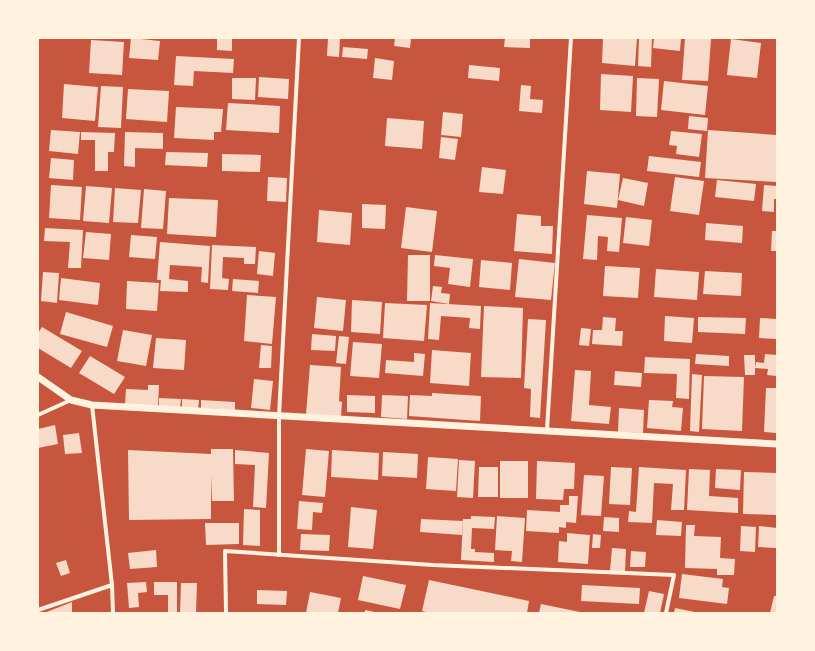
<svg xmlns="http://www.w3.org/2000/svg" width="815" height="651" viewBox="0 0 815 651" font-family="'PT Serif',serif">
<style>
.building{fill:#f7dbc8}
.lines{fill:none;stroke-linecap:round;stroke-linejoin:round}
.minor{stroke:#fff3e0;stroke-width:4}
.tertiary{stroke:#fff3e0;stroke-width:7}
</style>
<rect width="100%" height="100%" fill="#c8553d"/>
<!-- building -->
<g class="building">
<polygon points="131,38 160,41 158,60 129,58"/>
<polygon points="217,38 232,38 232,51 217,50"/>
<polygon points="328,38 340,38 339,57 327,56"/>
<polygon points="395,38 411,38 410,48 394,46"/>
<polygon points="505,38 530,38 530,48 504,47"/>
<polygon points="603,38 637,38 635,66 602,63"/>
<polygon points="639,38 652,38 651,67 638,66"/>
<polygon points="654,38 681,38 680,51 653,48"/>
<polygon points="685,38 711,39 708,81 682,80"/>
<polygon points="731,39 761,43 757,78 727,75"/>
<polygon points="91,40 124,42 122,75 89,73"/>
<polygon points="343,47 368,49 367,59 342,57"/>
<polygon points="176,56 234,59 233,73 194,71 193,86 174,85"/>
<polygon points="375,58 394,61 392,80 373,78"/>
<polygon points="469,65 500,68 499,81 468,78"/>
<polygon points="601,74 633,76 631,112 600,110"/>
<polygon points="259,77 289,79 288,99 258,97"/>
<polygon points="232,78 256,78 255,100 232,99"/>
<polygon points="637,78 659,79 657,117 636,116"/>
<polygon points="664,81 708,86 705,115 661,110"/>
<polygon points="64,84 98,87 95,121 62,118"/>
<polygon points="521,85 531,86 530,99 543,100 542,113 519,111"/>
<polygon points="101,86 123,87 121,128 98,127"/>
<polygon points="128,89 169,91 167,122 126,119"/>
<polygon points="228,103 280,106 279,133 226,130"/>
<polygon points="176,107 223,109 221,132 214,132 214,140 174,138"/>
<polygon points="443,112 463,114 461,137 441,135"/>
<polygon points="689,116 708,118 707,131 688,129"/>
<polygon points="387,118 424,121 422,149 385,146"/>
<polygon points="51,130 80,132 78,154 49,151"/>
<polygon points="708,130 777,135 777,182 705,178"/>
<polygon points="671,131 702,134 699,157 676,154 677,146 669,145"/>
<polygon points="81,132 115,133 114,152 108,152 108,171 95,171 95,140 81,140"/>
<polygon points="125,132 163,133 163,149 135,148 135,167 124,166"/>
<polygon points="441,137 458,139 455,160 439,158"/>
<polygon points="166,152 208,153 207,167 165,165"/>
<polygon points="222,154 261,155 260,172 222,171"/>
<polygon points="649,156 701,162 699,177 647,171"/>
<polygon points="51,158 74,160 73,180 49,178"/>
<polygon points="482,167 506,170 503,194 479,192"/>
<polygon points="587,171 620,174 617,208 584,204"/>
<polygon points="268,177 287,178 286,202 267,201"/>
<polygon points="675,177 704,181 699,215 670,211"/>
<polygon points="623,178 648,183 644,206 618,200"/>
<polygon points="717,180 756,184 754,201 715,197"/>
<polygon points="51,185 82,187 80,220 49,218"/>
<polygon points="764,185 777,186 777,199 774,199 774,212 762,211"/>
<polygon points="86,186 112,188 109,223 83,221"/>
<polygon points="115,188 141,190 138,223 113,222"/>
<polygon points="144,189 166,191 163,229 141,228"/>
<polygon points="169,198 218,200 216,237 167,234"/>
<polygon points="362,204 386,205 385,229 362,228"/>
<polygon points="406,207 437,211 432,252 401,248"/>
<polygon points="319,210 352,213 350,245 317,242"/>
<polygon points="517,214 541,216 541,226 553,226 552,254 514,251"/>
<polygon points="587,215 622,218 619,252 607,251 608,237 598,236 597,260 583,259"/>
<polygon points="626,217 652,220 649,246 623,243"/>
<polygon points="706,223 743,226 742,243 705,240"/>
<polygon points="45,228 83,230 81,268 68,268 70,242 44,241"/>
<polygon points="772,231 777,231 777,251 771,251"/>
<polygon points="86,232 111,234 109,260 83,258"/>
<polygon points="131,235 157,237 155,259 129,257"/>
<polygon points="160,242 210,246 208,283 201,282 202,267 170,265 169,279 188,281 188,292 160,291 161,280 157,280"/>
<polygon points="212,245 256,247 255,264 244,264 244,258 223,257 222,278 229,279 228,290 210,289"/>
<polygon points="259,251 275,253 273,276 257,274"/>
<polygon points="408,255 430,255 430,301 407,301"/>
<polygon points="435,255 473,259 470,287 448,284 450,268 434,266"/>
<polygon points="519,259 555,263 551,300 515,297"/>
<polygon points="481,260 512,263 510,290 479,287"/>
<polygon points="605,266 640,268 638,298 603,296"/>
<polygon points="656,269 699,272 697,300 654,297"/>
<polygon points="705,271 742,273 741,296 703,294"/>
<polygon points="43,272 59,273 57,303 41,301"/>
<polygon points="61,278 100,283 98,305 59,300"/>
<polygon points="233,279 259,281 258,293 232,291"/>
<polygon points="127,281 159,283 157,311 126,309"/>
<polygon points="433,286 442,287 441,293 450,294 449,304 431,301"/>
<polygon points="247,295 276,297 272,344 244,341"/>
<polygon points="317,297 346,300 343,331 314,328"/>
<polygon points="352,300 382,302 380,334 351,332"/>
<polygon points="385,303 427,305 424,341 383,338"/>
<polygon points="430,303 481,306 480,329 469,328 470,318 441,316 439,340 428,339"/>
<polygon points="484,306 523,308 521,378 481,377"/>
<polygon points="66,312 113,326 107,347 60,334"/>
<polygon points="665,316 694,318 692,343 664,341"/>
<polygon points="603,317 616,318 615,331 623,331 622,346 592,344 593,330 602,330"/>
<polygon points="698,317 746,318 745,334 698,332"/>
<polygon points="760,318 777,319 777,339 759,338"/>
<polygon points="528,319 546,320 540,418 530,417 531,389 524,388"/>
<polygon points="42,327 82,351 71,368 38,348 38,333"/>
<polygon points="581,328 591,329 589,346 579,345"/>
<polygon points="123,330 152,335 146,366 117,361"/>
<polygon points="312,334 336,336 335,351 311,350"/>
<polygon points="339,336 349,337 346,364 336,363"/>
<polygon points="156,338 186,340 184,370 153,368"/>
<polygon points="353,342 382,344 379,378 350,376"/>
<polygon points="261,345 272,346 271,368 259,368"/>
<polygon points="432,350 471,353 469,386 430,383"/>
<polygon points="414,353 425,354 423,376 385,373 386,360 414,362"/>
<polygon points="696,354 729,356 729,366 695,364"/>
<polygon points="765,354 777,355 777,376 767,375 768,369 755,368 756,362 764,363"/>
<polygon points="744,355 755,355 755,375 745,375"/>
<polygon points="90,356 125,377 114,394 79,373"/>
<polygon points="645,357 690,359 689,399 676,398 677,374 644,373"/>
<polygon points="310,365 341,367 339,401 342,402 341,417 306,414"/>
<polygon points="575,370 591,371 589,405 611,407 609,424 571,421"/>
<polygon points="615,371 642,373 641,387 614,385"/>
<polygon points="692,374 702,375 699,432 690,431"/>
<polygon points="704,376 744,377 742,431 702,429"/>
<polygon points="254,379 273,381 270,410 251,408"/>
<polygon points="148,385 159,385 158,407 125,405 126,389 148,390"/>
<polygon points="766,388 777,388 776,433 764,432"/>
<polygon points="432,393 481,396 480,421 409,416 410,395 432,396"/>
<polygon points="347,395 375,396 375,413 347,412"/>
<polygon points="382,395 408,396 407,419 381,417"/>
<polygon points="159,398 181,399 180,409 159,407"/>
<polygon points="182,399 199,400 198,409 182,408"/>
<polygon points="201,400 235,402 235,410 201,408"/>
<polygon points="649,400 673,401 672,407 683,408 681,431 647,428"/>
<polygon points="619,408 644,410 643,433 618,432"/>
<polygon points="55,425 58,444 38,448 38,429"/>
<polygon points="79,433 82,453 65,454 63,435"/>
<polygon points="211,449 233,449 234,501 212,501 211,475 211,519 129,520 128,450 211,454"/>
<polygon points="306,449 329,451 325,497 302,495"/>
<polygon points="235,450 269,453 266,508 253,507 255,465 235,464"/>
<polygon points="332,450 379,453 378,480 331,477"/>
<polygon points="383,452 418,454 417,478 382,476"/>
<polygon points="428,457 458,459 456,491 426,489"/>
<polygon points="459,460 475,461 473,498 457,497"/>
<rect x="500" y="461" width="28" height="37"/>
<polygon points="537,461 575,463 574,489 564,489 563,500 536,499"/>
<polygon points="479,467 498,467 498,497 478,497"/>
<polygon points="611,467 632,468 630,505 609,504"/>
<polygon points="639,467 686,470 684,510 671,510 673,484 654,483 652,523 628,522 629,511 636,512"/>
<polygon points="689,469 710,470 709,496 738,498 738,513 687,510"/>
<polygon points="716,469 741,470 740,490 715,488"/>
<polygon points="744,472 777,473 777,515 743,514"/>
<polygon points="584,475 604,476 601,516 581,515"/>
<polygon points="569,496 578,496 576,523 566,522 566,528 559,527 559,533 526,531 527,510 560,512 560,505 569,505"/>
<polygon points="299,501 323,503 322,513 313,512 312,530 297,529"/>
<polygon points="351,507 377,510 373,549 348,547"/>
<polygon points="244,509 260,510 260,546 243,545"/>
<polygon points="471,516 495,517 494,529 472,528 471,549 475,549 475,552 494,553 494,562 461,560 463,519 471,519"/>
<polygon points="497,516 525,518 522,562 511,561 512,551 495,550"/>
<polygon points="604,517 619,518 619,532 603,531"/>
<polygon points="421,519 463,521 462,535 420,532"/>
<polygon points="657,520 682,522 681,536 656,535"/>
<polygon points="205,523 239,523 239,544 206,545"/>
<polygon points="686,525 695,525 694,536 721,537 720,558 735,559 734,575 717,575 717,569 685,568"/>
<polygon points="741,526 756,527 755,552 740,551"/>
<polygon points="759,526 777,528 776,548 758,547"/>
<polygon points="567,533 590,535 588,564 558,562 559,541 567,542"/>
<polygon points="301,534 330,535 329,551 300,550"/>
<polygon points="593,534 601,535 600,548 592,548"/>
<polygon points="612,548 626,549 625,572 610,571"/>
<polygon points="156,550 157,567 130,569 128,553"/>
<polygon points="631,551 646,552 645,567 630,567"/>
<polygon points="66,560 70,573 61,576 56,563"/>
<polygon points="682,574 723,579 722,587 729,588 727,604 679,598"/>
<polygon points="363,576 406,585 400,609 358,600"/>
<polygon points="429,580 529,601 527,613 431,613 422,611"/>
<polygon points="146,582 147,592 138,593 139,607 129,608 127,583"/>
<polygon points="154,582 177,582 177,613 168,613 168,595 154,595"/>
<polygon points="181,583 197,583 196,613 180,613"/>
<polygon points="582,585 640,588 639,604 581,601"/>
<polygon points="257,590 287,591 286,605 257,604"/>
<polygon points="649,591 664,594 660,613 644,613"/>
<polygon points="310,592 341,598 338,613 306,613"/>
<polygon points="774,596 777,596 777,613 770,613"/>
<polygon points="72,602 72,613 44,613"/>
<polygon points="541,604 580,612 580,613 539,613"/>
<polygon points="675,608 695,612 695,613 674,613"/>
<polygon points="365,610 375,612 375,613 365,613"/>
</g>
<g class="lines">
<!-- minor -->
<g class="minor">
<polyline points="92,405 112,585 113,613"/>
<polyline points="38,415 71,400"/>
<polyline points="547,430 571,38"/>
<polyline points="279,555 279,416 299,38"/>
<polyline points="38,610 112,585"/>
<polyline points="226,613 225,551 433,565 674,575 666,613"/>
</g>
<!-- tertiary -->
<polyline class="tertiary" points="38,377 71,400 92,405 777,444"/>
</g>
<!-- border -->
<rect width="815" height="651" fill="none" stroke="#fff3e0" stroke-width="78"/>
</svg>
